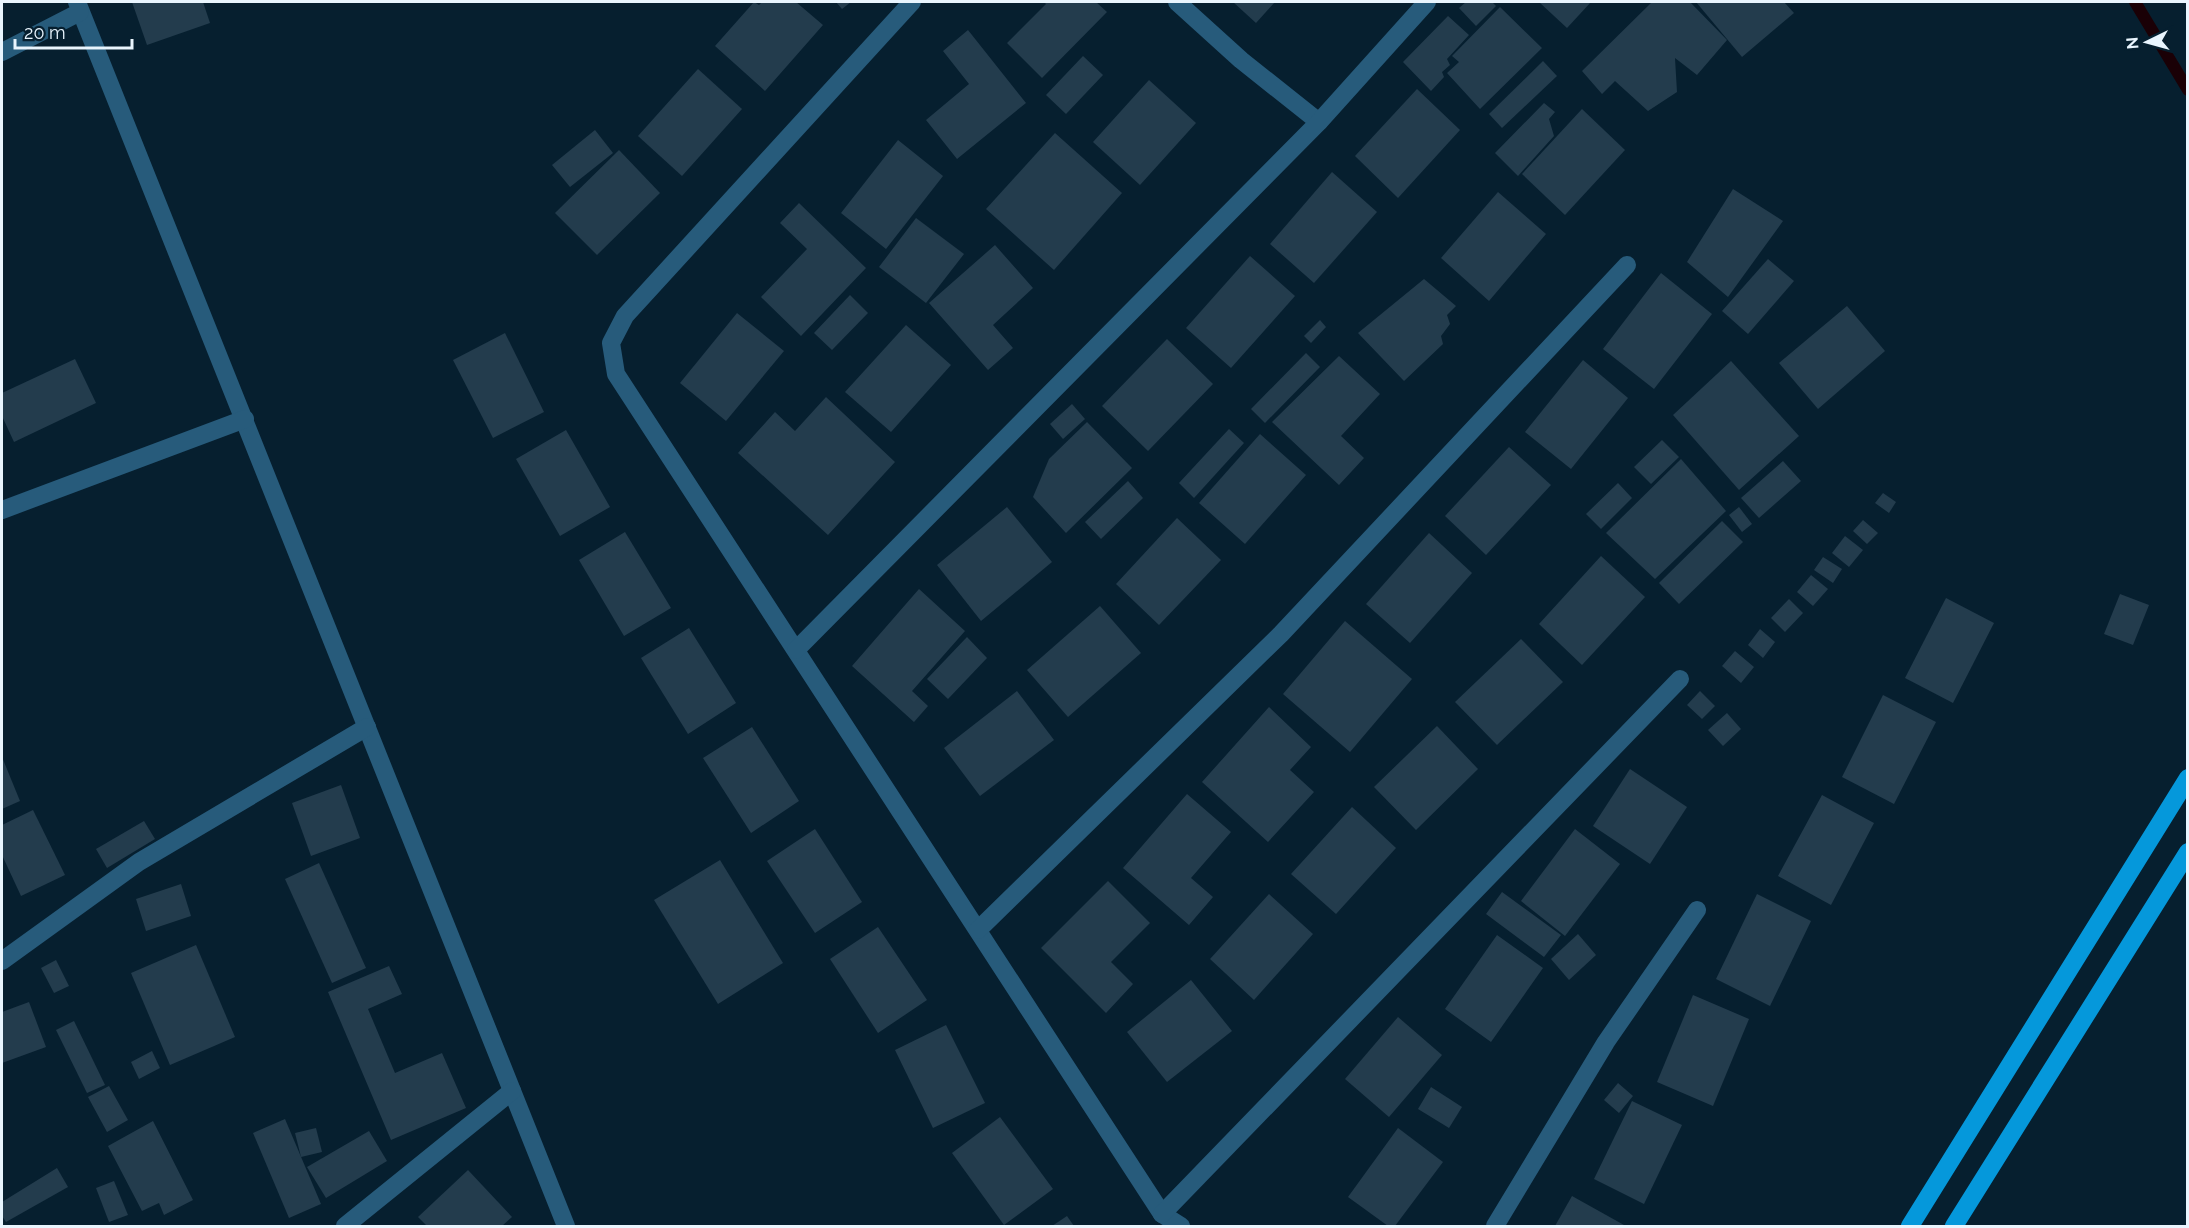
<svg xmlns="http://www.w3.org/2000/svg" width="2189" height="1228" viewBox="0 0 2189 1228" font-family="Raleway,sans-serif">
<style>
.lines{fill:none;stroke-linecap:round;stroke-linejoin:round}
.stream{stroke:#1a0006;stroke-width:12}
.building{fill:#233c4d}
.minor{stroke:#275b7b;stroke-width:18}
.major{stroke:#0598db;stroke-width:18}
</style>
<rect width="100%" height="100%" fill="#061f2f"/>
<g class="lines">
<!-- stream -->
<polyline class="stream" points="2135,2 2188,90"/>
</g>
<!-- building -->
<g class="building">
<polygon points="132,2 203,2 210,23 147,45"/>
<polygon points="754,2 759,5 762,2 796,2 823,25 765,91 715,46"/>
<polygon points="836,2 851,2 842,9"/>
<polygon points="1044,2 1096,2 1107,12 1042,78 1007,43 1046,4"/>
<polygon points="1233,2 1275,2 1256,23"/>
<polygon points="1466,2 1492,2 1496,6 1476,26 1459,8"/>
<polygon points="1539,2 1591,2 1567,28"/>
<polygon points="1652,2 1690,2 1727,40 1697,75 1675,58 1677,92 1648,111 1615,81 1602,94 1582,71"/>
<polygon points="1696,2 1784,2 1794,13 1742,57"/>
<polygon points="1500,7 1542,48 1480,109 1447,73 1459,62 1452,56"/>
<polygon points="1448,16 1469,35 1447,59 1450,65 1442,72 1444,77 1431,91 1403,62"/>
<polygon points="968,30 1026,103 957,159 926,120 969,84 943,51"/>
<polygon points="1083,56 1103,75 1066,114 1046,95"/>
<polygon points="1543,61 1557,76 1502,128 1489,114"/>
<polygon points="698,69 742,109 682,176 638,136"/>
<polygon points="1149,80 1196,123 1140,185 1093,142"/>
<polygon points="1417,89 1460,130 1398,198 1355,156"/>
<polygon points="1544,103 1555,112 1549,119 1554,136 1518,176 1495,153"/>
<polygon points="1582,109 1625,150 1565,215 1522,174"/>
<polygon points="595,130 613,153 570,187 552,165"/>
<polygon points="1055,133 1122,193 1054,270 986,209"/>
<polygon points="898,140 943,176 886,249 841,213"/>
<polygon points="619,150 660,193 597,255 555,213"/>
<polygon points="1332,172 1377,212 1314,283 1270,244"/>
<polygon points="1733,189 1783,221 1728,297 1687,262"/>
<polygon points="1498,192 1546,234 1489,301 1441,258"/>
<polygon points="799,203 866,268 801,336 761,297 807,249 780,223"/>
<polygon points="916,218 964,254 926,303 879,267"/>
<polygon points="995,245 1033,288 993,325 1013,348 988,370 929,303"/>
<polygon points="1250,256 1295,296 1231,368 1186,328"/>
<polygon points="1768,259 1794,281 1748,334 1722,311"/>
<polygon points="1661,273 1712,314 1654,389 1603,349"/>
<polygon points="1424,279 1456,306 1447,315 1450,324 1441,336 1443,344 1404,381 1358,333"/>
<polygon points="850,295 868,313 832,350 814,333"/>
<polygon points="1847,306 1885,351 1818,409 1779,363"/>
<polygon points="737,313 784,351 726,421 680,383"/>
<polygon points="1320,320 1326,327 1311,343 1304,336"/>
<polygon points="906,325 951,365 891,432 845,392"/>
<polygon points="505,333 544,412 493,438 453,360"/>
<polygon points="1167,339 1213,384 1148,451 1102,406"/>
<polygon points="1306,353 1320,367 1265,423 1251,409"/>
<polygon points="1339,356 1380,394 1341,436 1364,458 1339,485 1272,422"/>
<polygon points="75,359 96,403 14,442 2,416 2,393"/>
<polygon points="1583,360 1628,398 1571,469 1525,432"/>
<polygon points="1731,361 1799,436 1739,490 1673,415"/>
<polygon points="826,397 895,462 828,535 738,453 775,412 795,431"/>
<polygon points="1072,404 1085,419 1063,439 1050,424"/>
<polygon points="1087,422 1132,468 1066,533 1033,497 1049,459"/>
<polygon points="1229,429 1244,443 1194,498 1179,483"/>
<polygon points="566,430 610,507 560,536 516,459"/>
<polygon points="1260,434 1306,475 1245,544 1199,503"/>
<polygon points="1662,440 1679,457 1651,484 1634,467"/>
<polygon points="1509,447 1551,485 1486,555 1445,516"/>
<polygon points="1681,459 1726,511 1655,579 1606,533"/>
<polygon points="1783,461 1801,481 1759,518 1741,498"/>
<polygon points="1128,481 1143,498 1101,539 1085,522"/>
<polygon points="1618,483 1632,498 1601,529 1586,514"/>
<polygon points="1883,493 1896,502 1889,513 1875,503"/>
<polygon points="1007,507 1052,562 981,621 937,565"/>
<polygon points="1739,507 1752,524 1742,532 1729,515"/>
<polygon points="1177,518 1221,560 1159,625 1116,584"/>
<polygon points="1863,520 1878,533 1867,544 1853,531"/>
<polygon points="1722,521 1743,542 1679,604 1659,583"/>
<polygon points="625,532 671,608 624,636 579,560"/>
<polygon points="1429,533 1472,573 1410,643 1366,604"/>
<polygon points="1845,536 1863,550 1849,567 1832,553"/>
<polygon points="1601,556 1645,597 1582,665 1539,624"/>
<polygon points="1823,557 1842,569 1833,583 1814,570"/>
<polygon points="1811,575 1828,589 1813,606 1797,592"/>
<polygon points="919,589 965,631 912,691 928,706 914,722 852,666"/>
<polygon points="2120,594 2149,605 2133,645 2104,634"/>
<polygon points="1946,598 1994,623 1953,703 1905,678"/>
<polygon points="1789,599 1803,613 1785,632 1771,618"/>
<polygon points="1100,606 1141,653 1068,717 1027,670"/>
<polygon points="1345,621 1412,679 1350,752 1283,694"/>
<polygon points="689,628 736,703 688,734 641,658"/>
<polygon points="1760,629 1775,642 1763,658 1748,645"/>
<polygon points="967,637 987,658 948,699 927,679"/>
<polygon points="1521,639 1563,682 1497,745 1455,702"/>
<polygon points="1735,651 1754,667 1741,683 1722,666"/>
<polygon points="1017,691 1054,740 980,796 944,748"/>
<polygon points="1700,691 1715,706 1702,719 1687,705"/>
<polygon points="1883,695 1936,722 1894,804 1842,777"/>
<polygon points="1269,707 1311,747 1290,770 1314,792 1268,842 1202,782"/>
<polygon points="1727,713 1741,729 1723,746 1708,730"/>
<polygon points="1437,726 1478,769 1416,830 1374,787"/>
<polygon points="752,727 799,801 751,833 703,758"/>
<polygon points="2,757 20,801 2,809"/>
<polygon points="1630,769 1687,807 1650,864 1593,826"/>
<polygon points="341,785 360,838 311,856 292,803"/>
<polygon points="1187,794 1231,832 1191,878 1213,897 1189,925 1123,868"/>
<polygon points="1822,795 1874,823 1831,905 1778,876"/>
<polygon points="1352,807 1396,848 1336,914 1291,874"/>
<polygon points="33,810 65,875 21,896 2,855 2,825"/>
<polygon points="144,821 155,839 107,868 96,849"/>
<polygon points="815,829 862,902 815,933 767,861"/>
<polygon points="1575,829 1620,864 1565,936 1521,901"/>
<polygon points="720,860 783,963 718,1004 654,900"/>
<polygon points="319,863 366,968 332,983 285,879"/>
<polygon points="1108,881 1150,923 1111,962 1133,984 1106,1013 1041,948"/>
<polygon points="181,884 191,916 146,931 136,899"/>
<polygon points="1502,892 1561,935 1544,957 1486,914"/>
<polygon points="1269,894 1313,934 1254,1000 1210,959"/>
<polygon points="1757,894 1811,921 1770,1006 1716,979"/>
<polygon points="878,927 927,1000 878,1033 830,959"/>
<polygon points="1578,934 1596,955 1569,980 1551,959"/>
<polygon points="1497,935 1543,968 1491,1042 1445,1009"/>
<polygon points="196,945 235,1037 170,1065 131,973"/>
<polygon points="56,960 69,986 54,993 41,968"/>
<polygon points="389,966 402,994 368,1009 395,1073 442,1053 466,1108 391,1140 328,992"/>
<polygon points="1191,980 1232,1031 1167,1082 1127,1032"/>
<polygon points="1693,995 1749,1019 1713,1106 1657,1082"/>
<polygon points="29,1002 46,1047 2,1063 2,1012"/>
<polygon points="1398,1017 1442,1055 1389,1117 1345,1079"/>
<polygon points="74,1021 105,1085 87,1093 56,1030"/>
<polygon points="946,1025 985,1103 933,1128 895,1050"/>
<polygon points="152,1051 160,1068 139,1079 131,1062"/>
<polygon points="1618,1083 1633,1096 1619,1113 1604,1100"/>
<polygon points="109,1086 128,1120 107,1132 88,1097"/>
<polygon points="1431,1087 1462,1107 1449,1128 1418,1109"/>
<polygon points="1632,1101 1682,1125 1644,1204 1594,1179"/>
<polygon points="1000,1117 1053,1189 1004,1225 952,1153"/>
<polygon points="285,1119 321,1204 289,1218 253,1133"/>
<polygon points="153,1121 193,1200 164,1215 159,1203 142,1211 108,1146"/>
<polygon points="316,1128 322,1152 301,1157 295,1133"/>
<polygon points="1398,1128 1443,1162 1395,1226 1388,1226 1348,1197"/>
<polygon points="369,1131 387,1161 326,1198 307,1167"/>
<polygon points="57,1168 68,1187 6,1222 2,1216 2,1202"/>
<polygon points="468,1170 512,1217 502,1226 427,1226 418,1217"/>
<polygon points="114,1181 128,1215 109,1222 96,1188"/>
<polygon points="1572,1196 1624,1225 1623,1226 1555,1226"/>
<polygon points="1067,1216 1074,1226 1052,1226"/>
</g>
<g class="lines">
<!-- minor -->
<g class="minor">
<polyline points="77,2 566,1226"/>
<polyline points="912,2 625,316 611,343 616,374 1162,1214 1181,1226"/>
<polyline points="1177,2 1241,60 1319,122"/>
<polyline points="2,52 80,12"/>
<polyline points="2,510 245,419"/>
<polyline points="796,650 1319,122 1427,2"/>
<polyline points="978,930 1281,634 1627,265"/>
<polyline points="2,961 139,862 367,727"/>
<polyline points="1162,1214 1680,679"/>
<polyline points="345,1226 512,1091"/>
<polyline points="1495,1226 1606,1042 1697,910"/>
</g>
<!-- major -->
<g class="major">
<polyline points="1910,1226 2188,778"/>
<polyline points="1954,1226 2188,852"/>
</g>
</g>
<!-- border -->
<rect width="2189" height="1228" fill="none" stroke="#e9f5fe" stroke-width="6"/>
<!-- north arrow -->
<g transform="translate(2147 42) rotate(265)" stroke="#061f2f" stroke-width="4.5" paint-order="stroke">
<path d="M0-4.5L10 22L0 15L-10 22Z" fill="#e9f5fe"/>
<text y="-9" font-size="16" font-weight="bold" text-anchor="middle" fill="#e9f5fe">N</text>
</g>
<!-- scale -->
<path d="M15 39v9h117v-9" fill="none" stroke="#e9f5fe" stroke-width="3"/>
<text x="24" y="39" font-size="18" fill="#e9f5fe" stroke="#061f2f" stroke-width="4.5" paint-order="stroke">20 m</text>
</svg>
